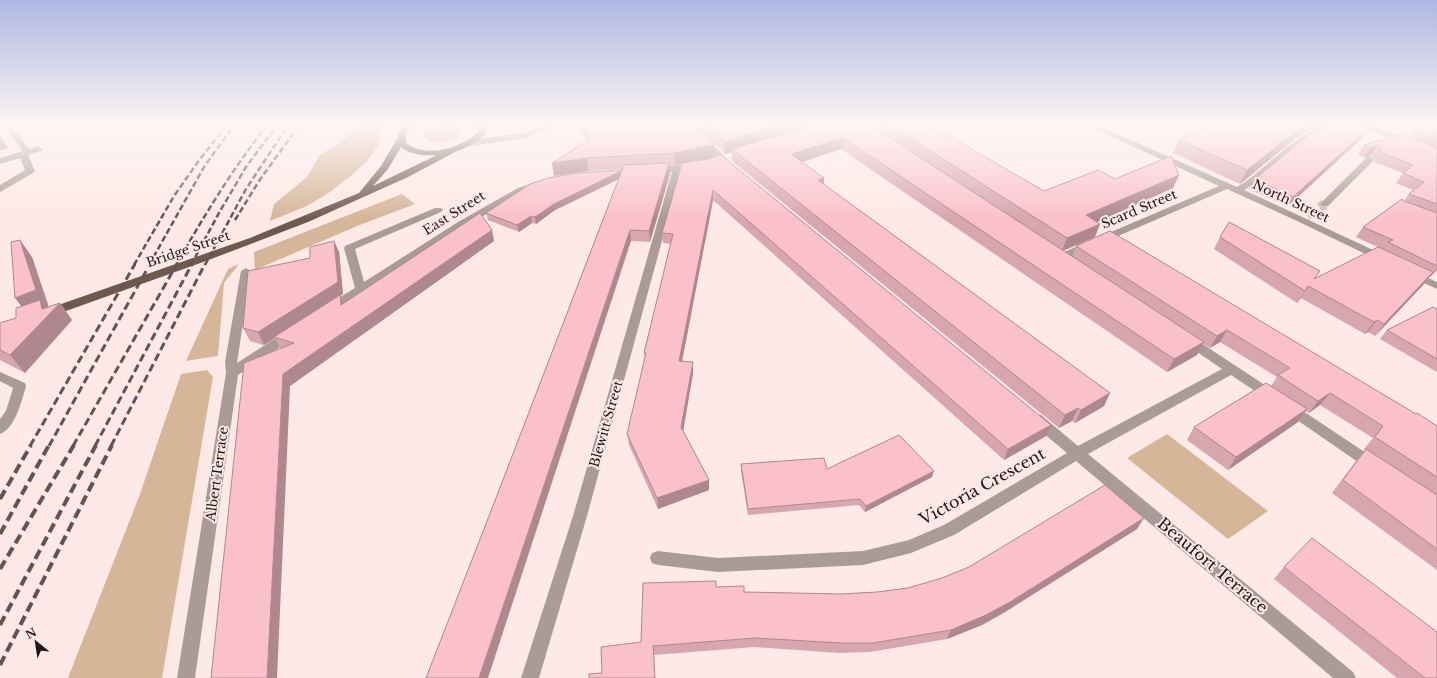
<svg xmlns="http://www.w3.org/2000/svg" width="1437" height="678" viewBox="0 0 1437 678" font-family="'Libre Baskerville',serif">
<style>
.green{fill:#d5b698}
.lines{fill:none;stroke-linecap:round;stroke-linejoin:round}
.minor-tunnel{stroke:#d2bfbd;stroke-width:10;stroke-dasharray:10 4.5;stroke-linecap:butt}
.minor{fill:#a99c96;fill-rule:evenodd}
.major{fill:#6e594f;fill-rule:evenodd}
.rail-far2{stroke:#625452;stroke-width:2.5;stroke-dasharray:6 3;stroke-linecap:butt}
.rail-far1{stroke:#625452;stroke-width:3;stroke-dasharray:8 4;stroke-linecap:butt}
.rail{stroke:#625452;stroke-width:4;stroke-dasharray:10 5;stroke-linecap:butt}
.wall{fill:#d7a6af}
.shaded-wall{fill:#af878e}
.building{fill:#fac1cb;stroke:#af878e}
.labels{text-anchor:middle;dominant-baseline:central;stroke-width:4;stroke-linejoin:round;paint-order:stroke}
.street-label{font-size:13px;fill:#241817;stroke:#fde9e6}
.near-street-label{font-size:16px;fill:#241817;stroke:#fde9e6}
</style>
<rect width="100%" height="100%" fill="#fde9e6"/>
<!-- green -->
<g class="green">
<polygon points="359,124 386,124 380,135 379,145 367,161 352,175 330,192 307,206 270,221 274,204 307,177 319,156 345,139"/>
<path d="M438,124H456L462,127L463,130C460,143 429,147 422,135L425,129Z"/>
<polygon points="402,194 415,204 357,226 255,270 254,252"/>
<polygon points="239,264 224,283 218,356 186,361 228,269"/>
<polygon points="207,370 213,377 162,678 68,678 140,494 181,374"/>
<polygon points="1167,434 1268,511 1228,539 1127,458"/>
</g>
<g class="lines">
<!-- minor-tunnel -->
<polyline class="minor-tunnel" points="1307,215 1325,204"/>
<!-- minor -->
<g class="minor">
<polygon points="2,124 10,124 25,144 30,149 38,146 42,149 41,151 28,155 35,171 33,173 0,192 0,185 25,170 20,158 0,164 0,158 23,151"/>
<polygon points="482,124 543,124 539,127 486,127"/>
<polygon points="549,124 561,124 526,138 471,146 467,143 471,140 524,133"/>
<polygon points="683,124 692,124 735,167 733,169 727,169"/>
<path d="M1084,124H1095L1237,187C1267,170 1301,124 1336,124L1299,146L1255,184L1244,190L1386,256L1387,258L1386,260H1378L1295,220L1227,189L1065,259H1057L1056,257L1057,255L1219,186Z"/>
<polygon points="1356,124 1367,124 1437,153 1437,159"/>
<polygon points="1370,156 1374,159 1373,161 1328,206 1322,206 1320,204 1367,157"/>
<path d="M695,163L700,166L698,168L681,171L587,516L539,678H521L573,516L672,172L654,173L649,170C653,166 686,165 695,163Z"/>
<polygon points="537,182 542,185 540,187 524,192 466,226 332,313 324,313 322,310 324,307 355,288 344,248 345,246 435,208 441,208 443,210 441,212 355,249 364,282 458,222 518,188"/>
<polygon points="246,268 251,271 237,363 287,331 295,331 297,334 295,337 238,375 195,678 177,678 226,373 225,362 241,271"/>
<polygon points="1413,271 1437,282 1437,289 1409,276 1408,274"/>
<polygon points="1188,336 1192,337 1277,393 1278,396 1277,399 1272,401 1267,399 1231,375 1088,454 1353,672 1356,678 1333,678 1076,461 954,535 911,553 863,565 718,572 658,565 652,563 650,558 652,553 658,551 718,558 863,551 909,540 944,525 1067,453 1031,423 1029,419 1031,415 1036,414 1041,415 1078,446 1222,369 1184,343 1182,340 1184,337"/>
<path d="M0,372L25,383L26,386C22,400 15,429 0,434V419L6,411L13,388L0,381Z"/>
<polygon points="1289,403 1294,405 1378,461 1380,465 1378,469 1373,471 1368,469 1284,411 1282,408 1284,405"/>
</g>
<!-- major -->
<path class="major" d="M406,124H414L406,134V143C426,159 462,148 478,132L476,124H484L486,132C478,142 469,147 457,151L408,177L308,222L206,261L52,316H44L42,313L44,310L250,238L359,193L381,166L397,139L398,133ZM401,147C410,155 425,156 437,155L373,186L388,169Z"/>
<!-- rail-far2 -->
<g class="rail-far2">
<polyline points="235,220 259,181 300,124"/>
<polyline points="134,265 174,196 200,159 228,124"/>
<polyline points="149,265 204,167 235,124"/>
<path d="M176,265C204,216 233,168 268,124"/>
<polyline points="191,265 220,211 246,167 278,124"/>
<polyline points="205,265 246,189 289,124"/>
</g>
<!-- rail-far1 -->
<g class="rail-far1">
<polyline points="30,446 135,264"/>
<polyline points="49,446 150,264"/>
<polyline points="73,446 177,264"/>
<polyline points="95,446 192,264"/>
<polyline points="111,446 205,264"/>
</g>
<!-- rail -->
<g class="rail">
<polyline points="0,499 31,445"/>
<polyline points="0,534 49,445"/>
<polyline points="0,569 74,445"/>
<polyline points="0,625 96,445"/>
<polyline points="0,665 112,445"/>
</g>
</g>
<!-- wall -->
<g class="wall">
<polygon points="577,124 693,124 714,145 714,157 1046,436 1004,460 713,200 682,361 693,373 683,430 709,480 709,490 658,509 629,445 627,434 645,361 644,353 671,244 663,243 662,233 681,164 670,166 670,174 650,242 631,241 496,498 619,179 555,210 536,224 532,223 519,232 488,220 486,213 622,170 622,169 588,171 554,176 586,141 578,126"/>
<polygon points="694,124 928,124 1044,191 1115,179 1179,175 1173,188 1097,222 1095,237 1063,251 1072,257 1076,246 1416,414 1437,426 1437,570 1332,493 1356,461 1365,450 1364,449 1373,438 1320,405 1309,413 1306,411 1298,422 1228,470 1187,440 1194,427 1271,386 1277,377 1220,342 1210,348 1203,344 1197,355 1167,372 841,149 802,162 824,178 824,184 1104,406 1075,423 1072,421 1059,428 732,161 732,152 725,154"/>
<polygon points="1204,124 1326,124 1309,130 1296,138 1240,184 1173,153 1179,140 1207,125"/>
<polygon points="1437,124 1437,270 1430,277 1429,277 1424,284 1375,336 1368,332 1365,334 1301,298 1297,303 1214,249 1220,237 1316,278 1378,247 1356,237 1363,227 1404,201 1409,194 1413,190 1396,183 1403,173 1374,162 1375,159 1371,155 1364,158 1358,155 1364,145 1410,137 1415,130"/>
<polygon points="1368,129 1362,138 1288,206 1253,191 1254,190 1250,188 1255,179"/>
<polygon points="334,241 339,252 343,294 340,296 343,303 494,241 290,386 280,348 275,338 264,345 250,341 243,328 310,258"/>
<polygon points="32,257 49,307 60,303 72,320 25,373 0,360 0,323 16,318 22,306"/>
<polygon points="1437,309 1437,372 1380,339 1387,330"/>
<polygon points="741,464 827,469 932,477 865,512 859,505 748,515 741,471"/>
<polygon points="1137,529 1005,612 982,625 947,639 870,652 839,653 754,647 654,655 655,678 589,678 602,673 641,642 716,587 744,592 841,594 877,592 908,588"/>
<polygon points="1284,567 1437,678 1397,678 1274,579"/>
</g>
<!-- shaded-wall -->
<g class="shaded-wall">
<polygon points="781,124 825,124 732,149 732,152 725,154 725,142"/>
<polygon points="1305,124 1326,124 1309,130 1296,138 1240,184 1247,170"/>
<polygon points="1368,129 1362,138 1288,206 1293,197"/>
<polygon points="0,135 8,148 0,150"/>
<polygon points="843,138 841,149 790,166 791,154"/>
<polygon points="714,145 714,157 675,165 674,153"/>
<polygon points="1377,145 1371,155 1364,158 1370,148"/>
<polygon points="587,158 588,171 554,176 552,163"/>
<polygon points="669,163 670,174 650,242 649,231"/>
<polygon points="623,170 623,177 555,210 536,224 535,217 554,204"/>
<polygon points="1179,175 1173,188 1081,229 1086,215"/>
<polygon points="824,178 823,189 818,180"/>
<polygon points="713,190 713,200 680,372 679,361"/>
<polygon points="531,216 532,223 519,232 517,225"/>
<polygon points="1100,224 1095,237 1062,251 1067,238"/>
<polygon points="492,230 494,241 290,386 277,678 267,678 283,374"/>
<polygon points="630,230 631,241 488,678 479,678"/>
<polygon points="20,240 32,257 49,308 60,303 72,320 25,373 10,355 28,315 15,298"/>
<polygon points="334,241 339,252 343,294 340,296 345,307 274,337 275,338 264,345 258,332"/>
<polygon points="1437,268 1437,270 1430,277"/>
<polygon points="1433,272 1424,284 1375,336 1384,324"/>
<polygon points="1308,286 1301,298 1297,303 1305,291"/>
<polygon points="1377,320 1368,332 1365,334 1374,322"/>
<polygon points="1227,330 1220,342 1210,348 1217,336"/>
<polygon points="1204,342 1197,355 1167,372 1174,359"/>
<polygon points="693,362 693,373 682,438 681,427"/>
<polygon points="1110,393 1104,406 1075,423 1081,410"/>
<polygon points="1330,393 1320,405 1309,413 1318,401"/>
<polygon points="1078,408 1072,421 1059,428 1065,415"/>
<polygon points="1307,409 1298,422 1228,470 1236,457"/>
<polygon points="1051,425 1046,436 1004,460 1008,449"/>
<polygon points="934,471 932,477 865,512 866,506"/>
<polygon points="709,480 709,490 658,509 657,498"/>
<polygon points="1144,518 1137,529 1005,612 982,625 947,639 951,630"/>
</g>
<!-- building -->
<g class="building">
<polygon points="582,124 693,124 714,145 674,153 587,158 552,163 590,139"/>
<polygon points="707,124 781,124 725,142"/>
<polygon points="816,124 871,124 881,132 1204,342 1174,359 843,138 791,154 824,178 818,180 1110,393 1081,410 1078,408 1065,415 732,149"/>
<polygon points="888,124 928,124 1044,191 1098,170 1115,179 1171,156 1179,175 1086,215 1100,224 1067,238"/>
<polygon points="1210,124 1305,124 1247,170 1179,140"/>
<polygon points="1329,124 1355,124 1368,129 1293,197 1258,181 1259,180 1255,179 1305,138"/>
<polygon points="1435,124 1437,124 1437,139 1415,130"/>
<polygon points="1403,134 1437,148 1437,204 1409,194 1424,182 1403,173 1413,165 1380,152 1382,149 1377,145 1370,148 1364,145"/>
<polygon points="721,155 1051,425 1008,449 713,190 679,361 693,362 681,427 709,480 657,498 627,434 646,353 644,353 673,234 662,233 682,163 708,159"/>
<polygon points="669,163 649,231 630,230 479,678 426,678 496,498 624,165"/>
<polygon points="623,170 554,204 535,217 531,216 517,225 486,213 530,184 548,178 578,173"/>
<polygon points="1402,199 1404,201 1437,213 1437,266 1388,242 1393,240 1363,227"/>
<polygon points="480,213 492,230 283,374 267,678 211,678 244,363 294,343 274,337 340,295 341,305"/>
<polygon points="1229,222 1320,271 1314,279 1378,247 1433,272 1384,324 1377,320 1374,322 1308,286 1305,291 1220,237"/>
<polygon points="1110,231 1416,414 1417,413 1437,426 1437,477 1375,437 1383,426 1330,393 1318,401 1278,375 1290,368 1227,330 1217,336 1076,246"/>
<polygon points="20,240 36,290 15,298 11,242"/>
<polygon points="334,241 338,282 258,332 243,328 248,271 310,258 310,247"/>
<polygon points="40,300 42,309 60,303 10,355 0,350 0,323 16,318 16,308"/>
<polygon points="1433,307 1437,309 1437,359 1387,330"/>
<polygon points="1266,383 1307,409 1236,457 1194,427"/>
<polygon points="899,435 934,471 866,506 860,499 748,509 741,464 824,458 827,469"/>
<polygon points="1366,449 1437,495 1437,549 1343,480"/>
<polygon points="1105,485 1144,518 1010,602 986,615 951,630 873,643 841,643 755,638 653,646 655,678 589,678 589,674 602,673 601,647 641,642 643,583 716,581 716,587 744,586 744,592 841,594 877,592 908,588 942,578 969,567"/>
<polygon points="1312,538 1437,632 1437,678 1425,678 1284,567"/>
</g>
<!-- sky -->
<linearGradient id="sky" x2="0" y2="1"><stop stop-color="#afb7e2"/><stop offset="0.57" stop-color="#fef5f4"/><stop offset="1" stop-color="#fef5f4" stop-opacity="0"/></linearGradient>
<rect width="1437" height="219" fill="url(#sky)"/>
<g class="labels">
<!-- street labels -->
<g class="street-label">
<text transform="translate(1291 201) rotate(25)">North Street</text>
<text transform="translate(1139 209) rotate(-23)">Scard Street</text>
<text transform="translate(454 213) rotate(-32)">East Street</text>
<text transform="translate(188 249) rotate(-19)">Bridge Street</text>
<text transform="translate(606 424) rotate(-74)">Blewitt Street</text>
<text transform="translate(217 474) rotate(-82)">Albert Terrace</text>
</g>
<!-- near-street labels -->
<g class="near-street-label">
<text transform="translate(982 486) rotate(-29)">Victoria Crescent</text>
<text transform="translate(1213 565) rotate(40)">Beaufort Terrace</text>
</g>
</g>
<!-- north arrow -->
<g transform="translate(36 642) rotate(330)" stroke="#fde9e6" stroke-width="3" paint-order="stroke">
<path d="M0-3L7 15L0 10L-7 15Z" fill="#241817"/>
<text y="-6" font-size="11" font-weight="bold" text-anchor="middle" fill="#241817">N</text>
</g>
</svg>
